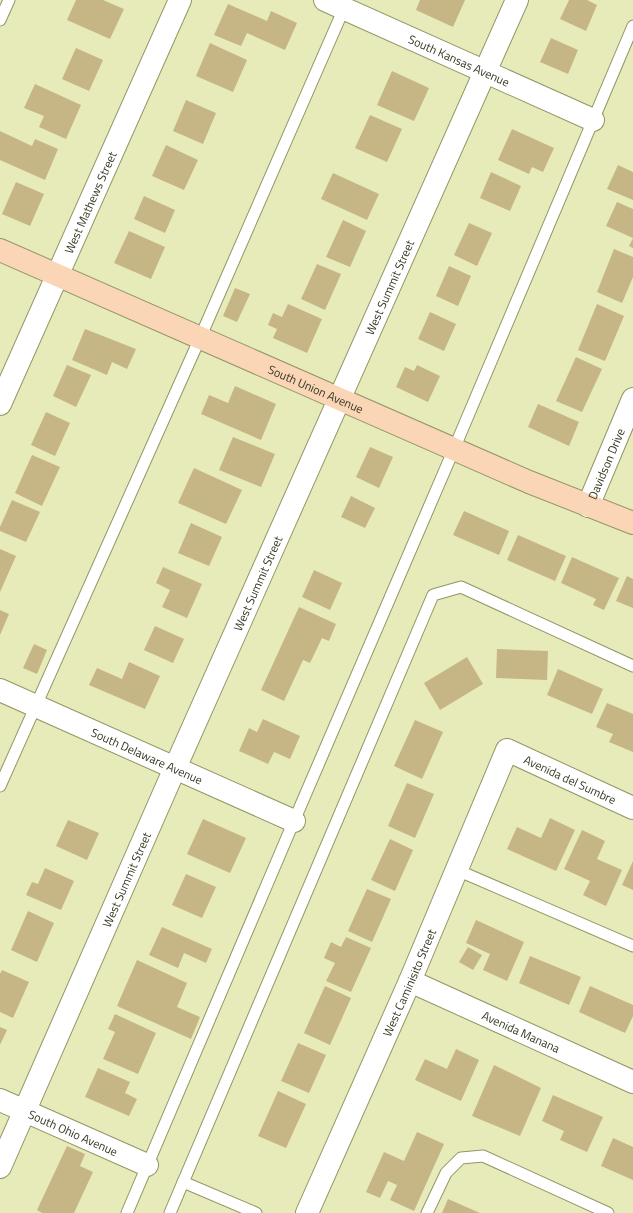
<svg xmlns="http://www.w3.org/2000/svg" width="633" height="1213" viewBox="0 0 633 1213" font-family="'Titillium Web',sans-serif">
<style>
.building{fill:#c6b686}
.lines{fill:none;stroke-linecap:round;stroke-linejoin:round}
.lane-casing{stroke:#929666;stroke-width:13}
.street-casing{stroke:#929666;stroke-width:24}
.secondary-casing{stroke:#929666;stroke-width:24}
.lane{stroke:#fff;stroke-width:11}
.street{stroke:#fff;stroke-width:22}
.secondary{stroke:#fad6b7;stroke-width:22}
.labels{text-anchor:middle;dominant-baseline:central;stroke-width:4;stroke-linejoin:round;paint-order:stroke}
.street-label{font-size:12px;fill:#363824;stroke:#f4f9c5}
</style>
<rect width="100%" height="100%" fill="#e7ebb9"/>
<!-- building -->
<g class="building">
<polygon points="76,0 103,0 124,9 110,39 67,20"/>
<polygon points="420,0 465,0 453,27 416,10"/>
<polygon points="569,0 587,0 597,5 586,31 560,19"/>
<polygon points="228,4 267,21 271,11 297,23 285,50 247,33 241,46 214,35"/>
<polygon points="551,38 578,50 568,74 540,62"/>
<polygon points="210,43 247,60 233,92 196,76"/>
<polygon points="76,48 103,60 89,91 62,79"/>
<polygon points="392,71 429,88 414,121 377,105"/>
<polygon points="35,84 81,105 66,139 39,127 44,116 24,108"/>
<polygon points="186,100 216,113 203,144 173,131"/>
<polygon points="370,115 402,129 387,162 355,148"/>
<polygon points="512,129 554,148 543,172 532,167 529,174 498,160"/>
<polygon points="0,131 32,146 35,139 58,149 45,180 0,160"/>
<polygon points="166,145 198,160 184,190 152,176"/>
<polygon points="618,165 633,172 633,200 607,189"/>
<polygon points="491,172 521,186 510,211 480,198"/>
<polygon points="333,173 379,194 367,220 321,199"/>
<polygon points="16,182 44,194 30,226 2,214"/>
<polygon points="144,196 175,210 165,233 134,219"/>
<polygon points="617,202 633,209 633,248 629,246 633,238 606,226"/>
<polygon points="343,220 366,231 350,267 326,257"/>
<polygon points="469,223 492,233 477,266 454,255"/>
<polygon points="129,231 165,247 151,279 114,263"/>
<polygon points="614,249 633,257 633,277 622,303 597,292"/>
<polygon points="317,264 341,274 325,310 301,299"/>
<polygon points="449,266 471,276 458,306 436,296"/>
<polygon points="235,288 250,294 237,322 223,316"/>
<polygon points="288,304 322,319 307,353 273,338 277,329 268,325 273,313 282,317"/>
<polygon points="597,304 624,316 605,361 578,350"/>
<polygon points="430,312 456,324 444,351 418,339"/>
<polygon points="85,329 136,349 127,369 112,362 107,375 72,360"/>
<polygon points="576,357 602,369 582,412 556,401"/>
<polygon points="67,365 91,375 76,407 53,396"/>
<polygon points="417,365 440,376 428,402 396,387 405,367 414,371"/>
<polygon points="235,386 276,404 261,440 201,414 209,395 228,403"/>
<polygon points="538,404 579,422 569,446 528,427"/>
<polygon points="46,412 70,423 55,456 31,445"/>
<polygon points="233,437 275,454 261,487 219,470"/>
<polygon points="370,447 393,457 379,488 356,477"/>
<polygon points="32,455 60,467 42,506 15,493"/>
<polygon points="194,468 242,490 226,524 178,503"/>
<polygon points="351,496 375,508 365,528 341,517"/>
<polygon points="12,500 40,512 26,542 0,531 0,527"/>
<polygon points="464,511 509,531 499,555 453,535"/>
<polygon points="191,523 222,537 209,566 178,553"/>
<polygon points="518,535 566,556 555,581 507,560"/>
<polygon points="0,549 16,556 0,592"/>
<polygon points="572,557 619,578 604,610 593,605 596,599 561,583"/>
<polygon points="163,567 202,584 187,618 162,607 170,590 156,583"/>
<polygon points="314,570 342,583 330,610 302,597"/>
<polygon points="627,576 633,579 633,608 616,601"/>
<polygon points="299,607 336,624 329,641 322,638 310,663 303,660 284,701 261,690"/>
<polygon points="0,610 9,614 0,635"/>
<polygon points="155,626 184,639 173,663 144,650"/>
<polygon points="34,644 47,650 37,674 23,668"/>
<polygon points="497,649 548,651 547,680 496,678"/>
<polygon points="467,657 483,684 440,710 424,683"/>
<polygon points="129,662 160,676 145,709 89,685 97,668 122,679"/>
<polygon points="558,669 603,689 592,714 547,695"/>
<polygon points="607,703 633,714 633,752 609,742 613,734 596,727"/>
<polygon points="263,719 300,736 290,759 274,752 268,764 239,751 249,728 257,732"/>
<polygon points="415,720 443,732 422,779 394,766"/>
<polygon points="407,783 434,794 415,838 388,826"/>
<polygon points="550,818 575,830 556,871 507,849 517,827 541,838"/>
<polygon points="203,819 246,838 230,873 187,854"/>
<polygon points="68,820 99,833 87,860 56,846"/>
<polygon points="582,830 605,841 597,859 622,870 606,906 583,895 590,881 564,869"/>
<polygon points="390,839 413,850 395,891 371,880"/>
<polygon points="633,861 633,890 622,885"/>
<polygon points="45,868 74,881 61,910 26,895 32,882 38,884"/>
<polygon points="186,874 216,887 202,918 172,905"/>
<polygon points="367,889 391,899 372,942 348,931"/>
<polygon points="28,911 54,923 37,962 11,950"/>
<polygon points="476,920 524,942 507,981 483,970 490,954 466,943"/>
<polygon points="162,927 212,949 206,963 184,953 178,968 149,955"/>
<polygon points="346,937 371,948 351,992 326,981 335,963 324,958 331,942 341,947"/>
<polygon points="468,947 482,955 473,970 459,962"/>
<polygon points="530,956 581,977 569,1005 519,983"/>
<polygon points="137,960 187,983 177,1007 200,1017 191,1039 117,1006"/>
<polygon points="2,970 29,982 13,1018 0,1012 0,974"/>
<polygon points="325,986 351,998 330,1045 304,1033"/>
<polygon points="590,986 633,1005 633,1016 625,1033 579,1012"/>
<polygon points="115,1014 156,1033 138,1074 103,1059 115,1032 108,1029"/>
<polygon points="0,1027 7,1030 0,1045"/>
<polygon points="298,1043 326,1055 309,1093 281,1081"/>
<polygon points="456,1049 479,1060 461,1101 415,1080 425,1059 447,1069"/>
<polygon points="494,1065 541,1088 520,1136 472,1116"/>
<polygon points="98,1068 130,1082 125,1093 137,1099 129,1116 85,1097"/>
<polygon points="278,1091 306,1104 286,1148 258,1136"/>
<polygon points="553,1095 603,1117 587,1152 560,1140 564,1131 542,1121"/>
<polygon points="417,1132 444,1144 414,1211 390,1200 397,1185 388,1181 380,1198 366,1192 384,1152 404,1161"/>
<polygon points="613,1138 633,1147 633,1180 601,1166"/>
<polygon points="67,1146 85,1154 80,1166 93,1172 74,1213 42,1213 37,1210"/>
<polygon points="448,1199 480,1213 442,1213"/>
</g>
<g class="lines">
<defs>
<g id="lane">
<polyline points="0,20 9,0"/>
<polyline points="0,786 200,338 345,6"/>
<polyline points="457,870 633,946"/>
<polyline points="183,1182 256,1213"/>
<polyline points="127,1213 294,821 454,449 633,26"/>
<polyline points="170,1213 433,595 461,587 633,666"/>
<polyline points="427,1213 446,1173 461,1158 483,1156 608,1213"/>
</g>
<g id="street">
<path id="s1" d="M325,0L593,120"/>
<path id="s2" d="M0,404L180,0"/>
<path id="s3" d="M588,506L633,399"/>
<path id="s4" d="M0,690L294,821"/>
<path id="s5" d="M410,981L633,1082"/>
<path id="s6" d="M0,1100L147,1165"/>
<path id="s7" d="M0,1167L175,768L517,0"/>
<path id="s8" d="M307,1213L410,981L507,750L633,808"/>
</g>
<g id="secondary">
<path id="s9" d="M0,250L529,482L633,523"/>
</g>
</defs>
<!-- lane casing -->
<use href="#lane" class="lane-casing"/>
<!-- street casing -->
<use href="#street" class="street-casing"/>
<!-- secondary casing -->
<use href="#secondary" class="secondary-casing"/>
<!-- lane -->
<use href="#lane" class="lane"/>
<!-- street -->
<use href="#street" class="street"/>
<!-- secondary -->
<use href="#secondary" class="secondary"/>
</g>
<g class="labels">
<!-- street labels -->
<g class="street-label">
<text stroke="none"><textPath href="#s1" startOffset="147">South Kansas Avenue</textPath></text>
<text stroke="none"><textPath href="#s2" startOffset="221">West Mathews Street</textPath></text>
<text stroke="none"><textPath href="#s7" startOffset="962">West Summit Street</textPath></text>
<text stroke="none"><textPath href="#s9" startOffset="345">South Union Avenue</textPath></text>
<text stroke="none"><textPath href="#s3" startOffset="46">Davidson Drive</textPath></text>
<text stroke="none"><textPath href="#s7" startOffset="638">West Summit Street</textPath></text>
<text stroke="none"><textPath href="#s4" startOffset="161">South Delaware Avenue</textPath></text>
<text stroke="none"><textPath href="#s8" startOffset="574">Avenida del Sumbre</textPath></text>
<text stroke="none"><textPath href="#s7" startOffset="314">West Summit Street</textPath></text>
<text stroke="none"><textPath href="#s8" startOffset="252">West Caminisito Street</textPath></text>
<text stroke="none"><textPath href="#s5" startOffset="122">Avenida Manana</textPath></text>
<text stroke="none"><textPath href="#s6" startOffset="80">South Ohio Avenue</textPath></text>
</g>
</g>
</svg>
